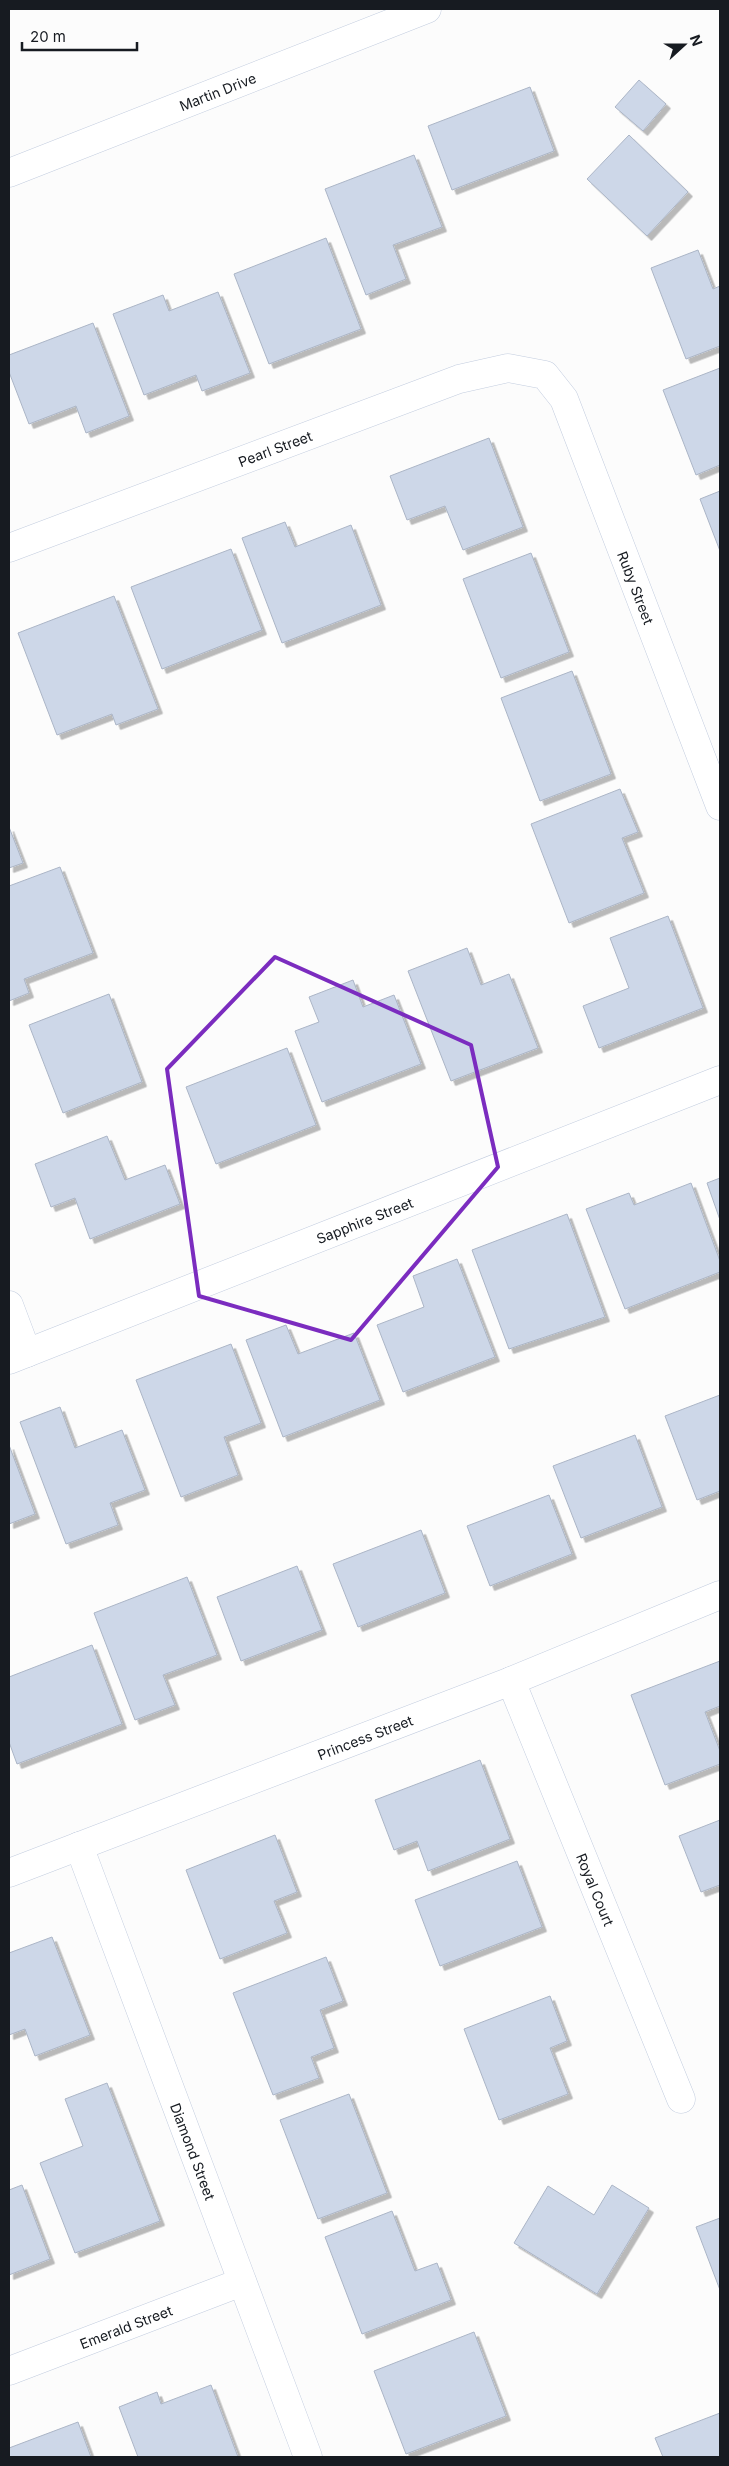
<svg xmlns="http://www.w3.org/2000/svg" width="729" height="2466" viewBox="0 0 729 2466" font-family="Inter,sans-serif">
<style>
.building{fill:#cdd7e8;stroke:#abb5c6;filter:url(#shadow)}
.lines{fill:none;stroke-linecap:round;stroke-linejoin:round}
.minor-casing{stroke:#c3cddf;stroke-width:29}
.minor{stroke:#fff;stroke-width:28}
.marked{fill:none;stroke:#7b2cbf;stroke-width:4;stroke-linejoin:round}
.labels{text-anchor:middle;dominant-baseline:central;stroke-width:4;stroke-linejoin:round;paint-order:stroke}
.street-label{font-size:14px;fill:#171b21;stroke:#fcfcfc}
</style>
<defs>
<filter id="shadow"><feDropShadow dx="4.5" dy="4.5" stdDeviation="0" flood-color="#0004"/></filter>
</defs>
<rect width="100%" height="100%" fill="#fcfcfc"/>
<!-- building -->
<g class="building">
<polygon points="639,80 666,104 643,131 615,107"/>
<polygon points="530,87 554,151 452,190 428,126"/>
<polygon points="629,135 688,192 647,236 587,179"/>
<polygon points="414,155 442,227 393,245 406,279 366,295 325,189"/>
<polygon points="326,238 361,329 269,364 234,274"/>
<polygon points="698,250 713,289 720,286 720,346 686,359 651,268"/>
<polygon points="218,292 250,373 202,391 196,375 144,395 113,314 163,295 169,311"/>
<polygon points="93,323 129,416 86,433 76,406 29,424 9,372 9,355"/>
<polygon points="720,368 720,465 696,475 663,390"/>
<polygon points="489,438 523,527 463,550 445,506 407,520 390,476"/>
<polygon points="720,491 720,551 700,499"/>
<polygon points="285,522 295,547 351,525 381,605 282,643 242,538"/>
<polygon points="231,549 262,630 162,669 131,587"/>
<polygon points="531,553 569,652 501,678 463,579"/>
<polygon points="114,596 158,709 116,725 112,714 57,735 18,633"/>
<polygon points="572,671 611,774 540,801 501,698"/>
<polygon points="620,789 638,832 622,838 644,893 569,923 531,824"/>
<polygon points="9,827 23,863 9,868"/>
<polygon points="60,867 93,953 24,979 29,993 9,1001 9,886"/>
<polygon points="668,916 703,1008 599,1048 583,1006 629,988 610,938"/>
<polygon points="467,948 481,985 509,974 538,1048 451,1081 408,971"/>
<polygon points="353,980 363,1007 394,995 421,1064 322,1102 295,1031 319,1022 309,997"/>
<polygon points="109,994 142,1082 63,1113 29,1025"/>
<polygon points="287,1048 316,1125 216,1164 186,1087"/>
<polygon points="107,1136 125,1180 165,1165 180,1204 90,1239 75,1198 51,1207 35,1164"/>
<polygon points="720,1178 720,1220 707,1183"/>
<polygon points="691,1183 720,1261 720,1272 625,1309 586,1209 629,1193 634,1205"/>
<polygon points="567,1214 605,1317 509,1349 472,1250"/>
<polygon points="457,1259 495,1357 403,1392 377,1325 424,1307 413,1276"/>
<polygon points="286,1325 298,1354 354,1333 380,1400 283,1437 246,1340"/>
<polygon points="231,1344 261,1423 224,1437 238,1475 181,1497 136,1380"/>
<polygon points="720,1395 720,1491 697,1500 665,1416"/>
<polygon points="60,1407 75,1448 122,1430 145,1490 110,1503 118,1525 66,1544 20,1422"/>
<polygon points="635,1435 662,1507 581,1538 553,1466"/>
<polygon points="9,1445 35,1514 9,1524"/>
<polygon points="549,1495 572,1554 490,1586 467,1526"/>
<polygon points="421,1530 445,1593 358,1627 333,1564"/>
<polygon points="297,1566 322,1630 241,1661 217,1597"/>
<polygon points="187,1577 217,1655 163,1675 175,1705 135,1720 94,1613"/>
<polygon points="92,1645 122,1724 17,1764 9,1742 9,1677"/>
<polygon points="720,1661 720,1706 705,1712 720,1751 720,1764 665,1785 631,1695"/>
<polygon points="480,1760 510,1839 428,1871 417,1841 394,1850 375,1800"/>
<polygon points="720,1820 720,1885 701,1892 679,1836"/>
<polygon points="275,1835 297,1892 274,1901 287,1933 220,1959 186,1870"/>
<polygon points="517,1861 542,1927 440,1966 415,1900"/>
<polygon points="52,1937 90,2035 35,2056 25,2029 9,2035 9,1953"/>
<polygon points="326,1957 343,2001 320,2010 334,2048 311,2057 319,2078 273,2095 233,1993"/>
<polygon points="550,1996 567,2041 550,2048 568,2094 499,2120 464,2029"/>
<polygon points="107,2083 160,2221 75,2253 40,2163 83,2146 65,2099"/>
<polygon points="349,2094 387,2193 318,2219 280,2120"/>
<polygon points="22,2185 50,2259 9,2275 9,2190"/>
<polygon points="612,2185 649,2208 597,2294 514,2243 548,2186 594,2215"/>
<polygon points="392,2211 415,2271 437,2263 451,2300 362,2334 325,2237"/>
<polygon points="720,2218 720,2290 696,2227"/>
<polygon points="474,2332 506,2416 406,2454 374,2371"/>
<polygon points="211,2385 238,2457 138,2457 119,2407 157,2392 161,2404"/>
<polygon points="720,2413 720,2457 663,2457 655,2438"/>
<polygon points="78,2422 91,2457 9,2457 9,2448"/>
</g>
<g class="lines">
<defs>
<g id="minor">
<path id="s1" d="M9,173L427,9"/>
<path id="s2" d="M9,548L459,379L508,368L545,375L564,399L720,806"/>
<polyline points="9,1305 27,1353"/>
<path id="s3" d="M9,1360L720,1080"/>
<path id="s4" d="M511,1681L681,2099"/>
<path id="s5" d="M79,1846L308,2457"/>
<path id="s6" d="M9,1873L511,1681L720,1595"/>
<path id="s7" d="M9,2371L242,2282"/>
</g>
</defs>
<!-- minor casing -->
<use href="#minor" class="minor-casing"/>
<!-- minor -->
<use href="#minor" class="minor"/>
</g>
<!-- marked area -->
<path class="marked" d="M275,957L471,1045L498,1167L351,1340L199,1296L167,1069Z"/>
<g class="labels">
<!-- street labels -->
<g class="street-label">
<text stroke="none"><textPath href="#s1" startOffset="224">Martin Drive</textPath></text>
<text stroke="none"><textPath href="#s2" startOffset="284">Pearl Street</textPath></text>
<text stroke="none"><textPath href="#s2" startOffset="801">Ruby Street</textPath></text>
<text stroke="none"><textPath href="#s3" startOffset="382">Sapphire Street</textPath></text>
<text stroke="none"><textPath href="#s6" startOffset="381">Princess Street</textPath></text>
<text stroke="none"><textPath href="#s4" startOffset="225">Royal Court</textPath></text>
<text stroke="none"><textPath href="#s5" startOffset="326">Diamond Street</textPath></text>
<text stroke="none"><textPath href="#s7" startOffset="125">Emerald Street</textPath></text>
</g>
</g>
<!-- border -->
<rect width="729" height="2466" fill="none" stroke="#171b21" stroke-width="20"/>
<!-- north arrow -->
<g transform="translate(684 45) rotate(69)" stroke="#fcfcfc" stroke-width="4" paint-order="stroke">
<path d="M0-4L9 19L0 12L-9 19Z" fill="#171b21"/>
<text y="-8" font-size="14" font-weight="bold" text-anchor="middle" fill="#171b21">N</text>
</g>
<!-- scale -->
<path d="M22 42v8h115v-8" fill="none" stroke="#171b21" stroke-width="2.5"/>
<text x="30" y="42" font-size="15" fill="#171b21" stroke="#fcfcfc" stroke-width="4" paint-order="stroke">20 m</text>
</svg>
